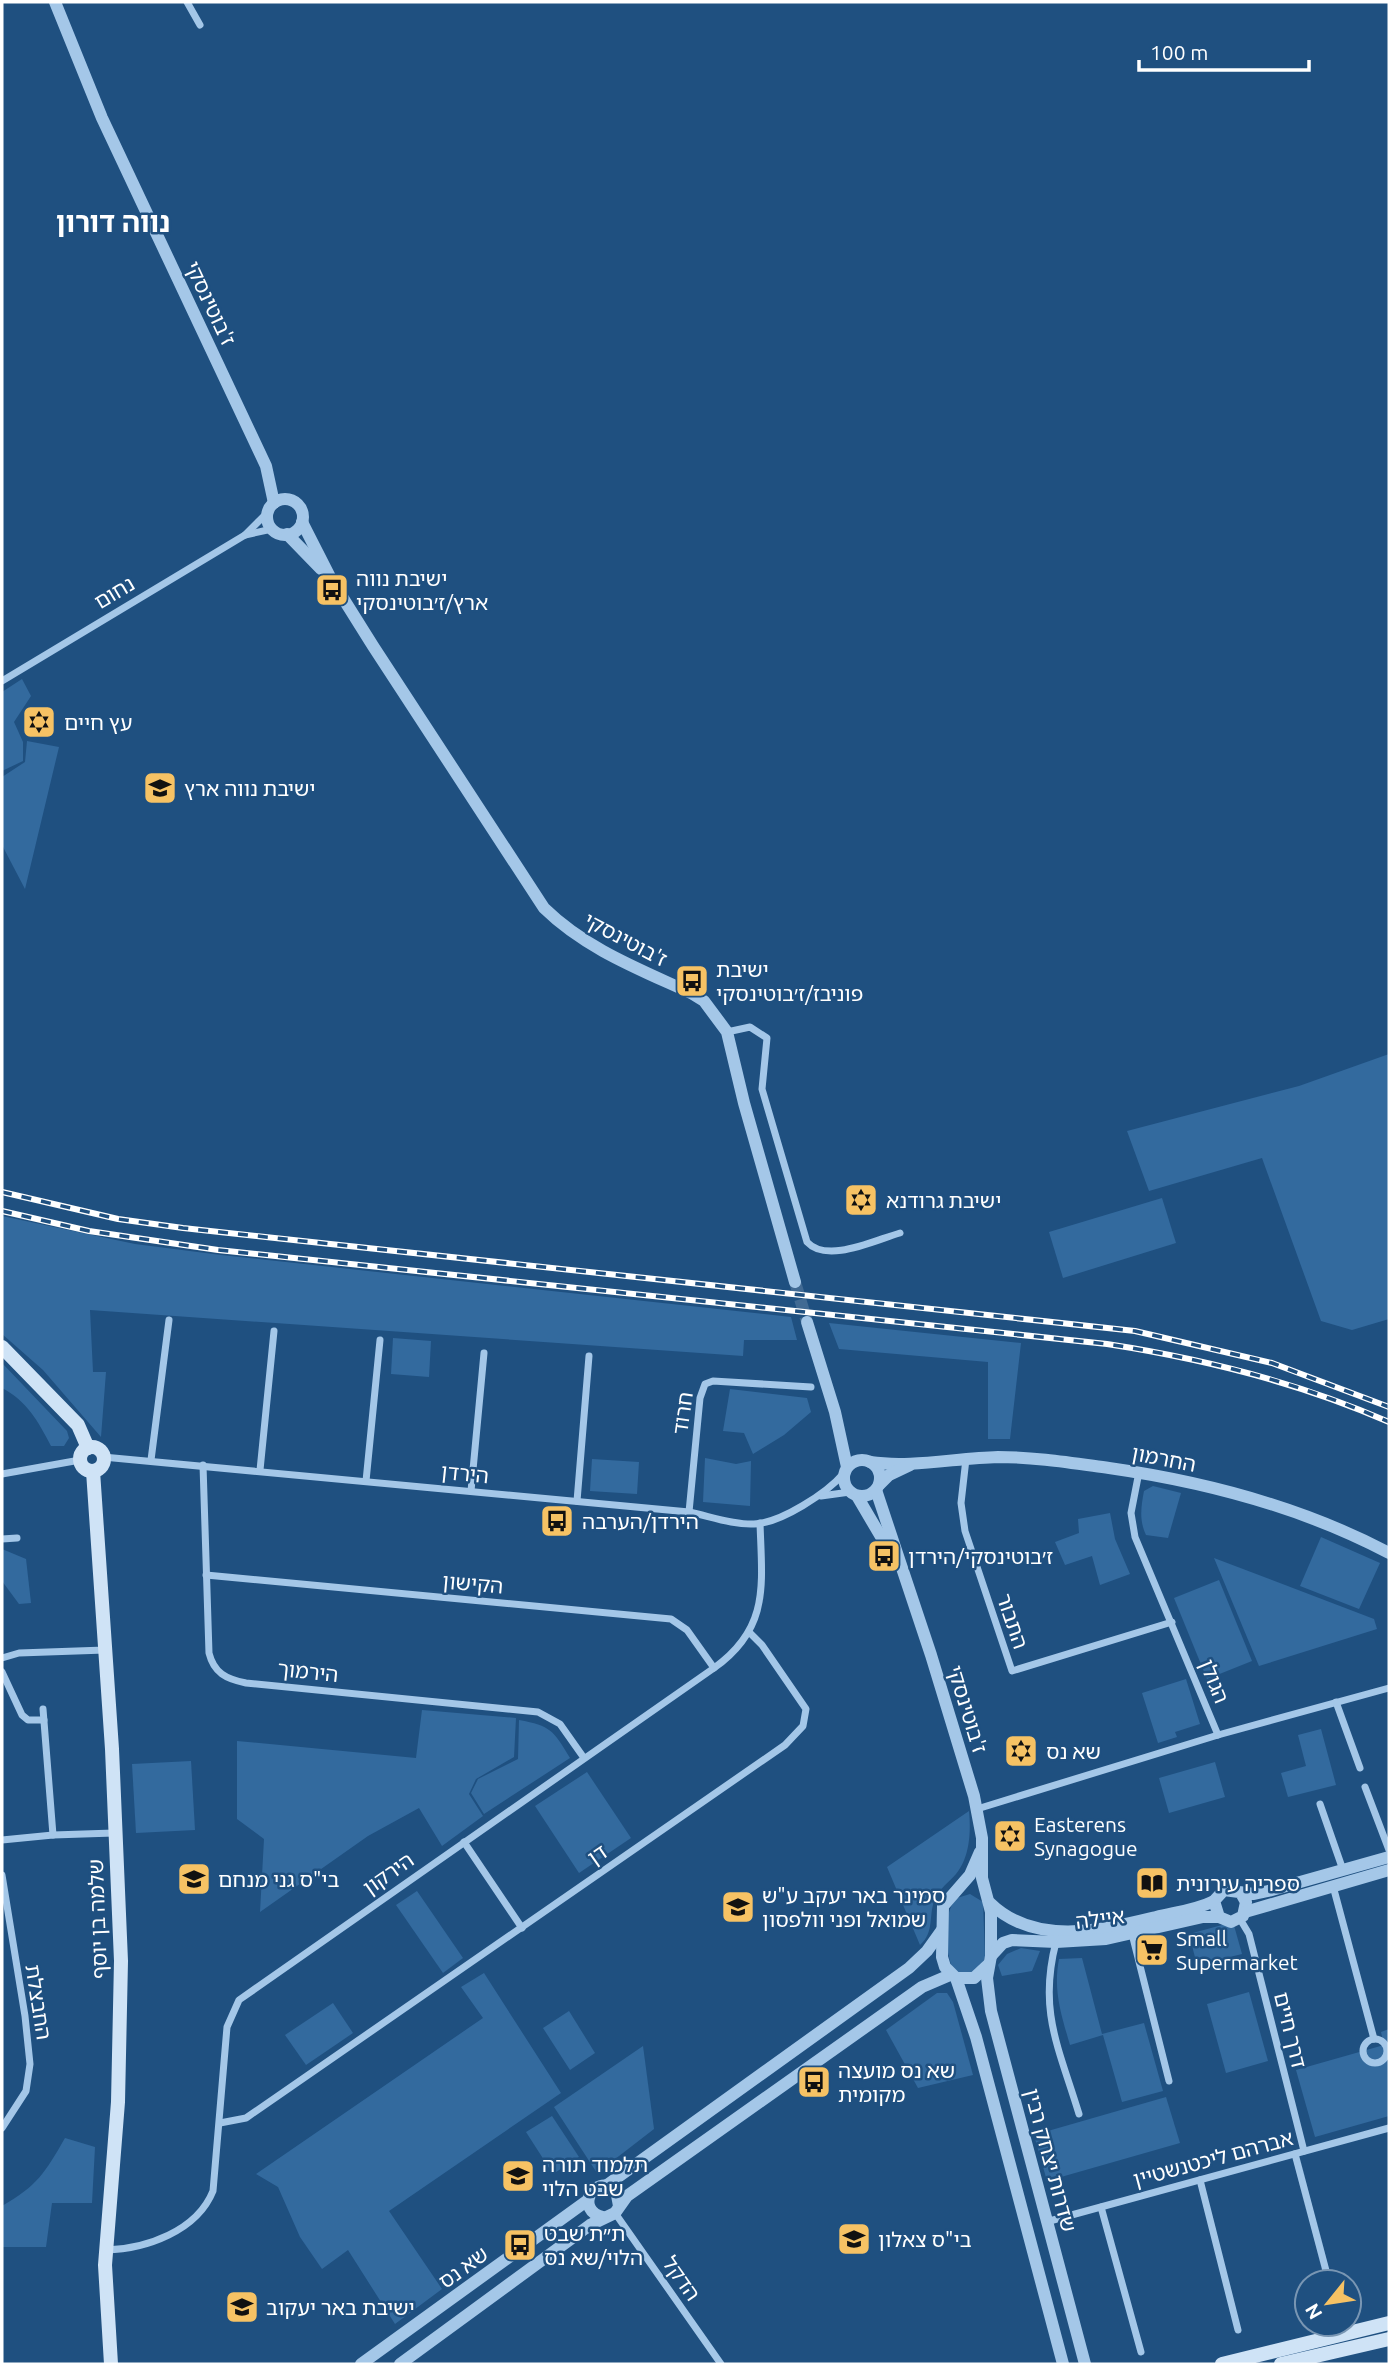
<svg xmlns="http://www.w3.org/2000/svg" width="1391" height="2366" viewBox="0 0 1391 2366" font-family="Ubuntu,'Noto Sans Hebrew',sans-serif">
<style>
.green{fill:#336a9e}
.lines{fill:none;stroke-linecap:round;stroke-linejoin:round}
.tertiary-tunnel{stroke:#416a93;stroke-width:12;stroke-dasharray:12 6;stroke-linecap:butt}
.minor{stroke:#a4c7e8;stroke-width:7}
.tertiary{stroke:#a4c7e8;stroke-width:12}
.secondary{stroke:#cfe3f6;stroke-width:14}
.rail-casing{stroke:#fff;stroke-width:6}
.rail{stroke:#1f5080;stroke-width:3.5;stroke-dasharray:10;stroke-linecap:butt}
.labels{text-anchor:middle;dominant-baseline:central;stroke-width:5;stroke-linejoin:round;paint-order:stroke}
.street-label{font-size:21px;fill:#fff;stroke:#1f5080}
.poi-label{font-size:21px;fill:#fff;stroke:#1f5080;text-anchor:start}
.district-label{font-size:28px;font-weight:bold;fill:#fff;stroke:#1f5080}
</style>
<rect width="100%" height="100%" fill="#1f5080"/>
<!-- green -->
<g class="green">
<polygon points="22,679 31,696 14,722 23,742 23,761 2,771 2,692"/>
<polygon points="27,741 59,747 25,889 2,845 2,777 25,762"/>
<polygon points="1389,1054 1389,1319 1352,1330 1321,1321 1262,1158 1149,1191 1127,1131 1299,1086"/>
<polygon points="1162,1198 1176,1243 1063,1278 1049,1232"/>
<polygon points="2,1216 135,1244 221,1255 791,1317 797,1340 744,1340 743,1356 90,1310 93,1372 106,1372 101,1437 43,1370 2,1334"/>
<polygon points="829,1323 1021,1343 1010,1439 988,1439 988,1362 839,1349"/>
<polygon points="393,1338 431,1341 429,1377 391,1374"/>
<path d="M2,1363L67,1431L69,1438L64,1446H51C38,1421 27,1401 2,1388Z"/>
<polygon points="730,1389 807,1398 811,1412 784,1435 753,1454 744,1433 723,1431"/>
<polygon points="705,1458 736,1464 751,1461 750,1506 703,1502"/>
<polygon points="592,1459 639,1462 637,1494 590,1491"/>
<path d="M1153,1486L1181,1493L1168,1538L1146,1535C1139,1520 1141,1507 1144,1491Z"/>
<polygon points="1110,1513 1115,1539 1130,1574 1100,1585 1092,1556 1065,1565 1055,1542 1079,1533 1078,1519"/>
<polygon points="1321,1537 1380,1563 1359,1609 1300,1586"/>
<polygon points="2,1549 26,1559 31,1603 19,1604 2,1581"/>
<polygon points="1214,1558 1374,1619 1377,1629 1259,1666"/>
<polygon points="1219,1580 1252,1661 1207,1679 1174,1598"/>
<polygon points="1186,1679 1200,1724 1175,1732 1177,1737 1158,1743 1142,1693"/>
<polygon points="422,1710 516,1718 514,1757 476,1779 469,1794 483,1816 442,1846 419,1808 368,1836 260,1912 264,1839 237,1819 237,1741 416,1758"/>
<path d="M519,1720C551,1726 553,1730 570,1758L484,1814L471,1793L478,1779L518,1759Z"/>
<polygon points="1321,1729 1336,1785 1288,1797 1281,1773 1306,1766 1298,1735"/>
<polygon points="191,1761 195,1830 136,1833 132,1764"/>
<polygon points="1215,1762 1225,1797 1169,1813 1159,1778"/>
<polygon points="587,1772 631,1838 579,1873 535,1806"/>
<path d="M969,1811C971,1832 970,1857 956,1874C948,1883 940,1888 935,1899C928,1915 935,1932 920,1945L887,1867Z"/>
<polygon points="417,1891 463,1958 443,1973 396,1905"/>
<path d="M970,1894L983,1902L985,1957L983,1963L972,1974L954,1972C945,1953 941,1914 957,1898Z"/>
<polygon points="1233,1922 1242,1954 1197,1965 1189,1934"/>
<polygon points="1021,1948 1040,1951 1032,1971 1002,1976 998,1965 1007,1954"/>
<path d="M1082,1958L1102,2034L1144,2023L1163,2091L1122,2102L1103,2035L1070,2045C1061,2014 1053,1990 1059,1959Z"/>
<polygon points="484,1973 561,2093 389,2211 442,2289 395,2324 348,2250 322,2269 300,2237 278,2187 256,2174 483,2018 461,1987"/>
<polygon points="1249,1992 1268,2061 1226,2073 1207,2004"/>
<polygon points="937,1993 947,1993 953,2002 973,2075 918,2088 886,2030"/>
<polygon points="333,2003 353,2033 306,2065 285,2035"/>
<polygon points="569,2011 595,2053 570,2070 543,2028"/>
<polygon points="1389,2029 1389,2116 1315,2137 1296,2070 1384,2045 1381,2032"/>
<polygon points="643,2046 654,2129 597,2173 554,2107"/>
<polygon points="1166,2097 1180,2143 1047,2181 1034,2135"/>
<polygon points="552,2116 579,2157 553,2174 526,2132"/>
<path d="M65,2138L95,2147L92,2203H52L46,2247H2V2206C37,2186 45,2173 65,2138Z"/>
</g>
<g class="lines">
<!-- tertiary-tunnel -->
<polyline class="tertiary-tunnel" points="795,1282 807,1322"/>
<!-- minor -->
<g class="minor">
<polyline points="187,2 200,25"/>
<polyline points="245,535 268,512"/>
<polyline points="2,681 245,535 272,529"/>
<path d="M727,1032L750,1027L767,1038L762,1089L807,1242C827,1264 875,1240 900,1233"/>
<path d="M103,1457L689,1512C709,1516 733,1525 754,1524C781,1523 827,1493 844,1473"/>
<polyline points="966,1459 961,1503 965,1531 1012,1671 1172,1622"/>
<polyline points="151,1460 169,1320"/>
<path d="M203,1465L209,1653C214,1673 226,1679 246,1683L538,1712L560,1724L584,1758"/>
<polyline points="260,1470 274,1331"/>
<polyline points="1139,1472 1131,1513 1135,1537 1218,1735"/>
<polyline points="2,1474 80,1460"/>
<polyline points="366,1481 380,1340"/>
<polyline points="471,1491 484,1353"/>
<polyline points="821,1496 850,1492"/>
<polyline points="577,1501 589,1356"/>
<polyline points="689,1512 700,1398 705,1384 713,1381 811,1387"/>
<polyline points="2,1539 17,1538"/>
<polyline points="206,1575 671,1619 687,1630 714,1668"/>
<polyline points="2,1658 19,1653 105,1650"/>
<polyline points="2,1672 22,1715 28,1720 44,1720"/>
<polyline points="1336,1702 1360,1768"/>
<polyline points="43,1709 53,1835"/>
<polyline points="1365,1787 1389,1850"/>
<polyline points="1320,1804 1343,1870"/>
<polyline points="977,1809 1218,1735 1389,1688"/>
<polyline points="2,1840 53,1835 114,1833"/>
<polyline points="464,1842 522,1928"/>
<polyline points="2,1875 25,2016 30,2064 26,2091 2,2128"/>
<polyline points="1333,1886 1374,2039"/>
<polyline points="1240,1919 1249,1934 1304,2151"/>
<polyline points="1132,1934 1169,2081"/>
<path d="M1056,1942C1038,2011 1059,2048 1079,2114"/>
<circle cx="1375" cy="2051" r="12"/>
<polyline points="220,2123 246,2118 785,1745 803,1726 806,1709 762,1645 750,1633"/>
<polyline points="1295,2154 1329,2282"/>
<polyline points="1200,2180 1238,2330"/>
<polyline points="1101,2207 1141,2352"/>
<polyline points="615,2213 721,2364"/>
<polyline points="1046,2222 1389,2128"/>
<path d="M106,2250C146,2249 197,2231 213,2191L227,2027L239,2000L714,1668C770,1628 762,1585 760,1523"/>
</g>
<!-- tertiary -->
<g class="tertiary">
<polyline points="55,2 102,118 266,466 274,503"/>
<circle cx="285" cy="517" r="18"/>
<path d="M302,522L331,579L373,646L544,908C586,949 639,969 691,993L704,1001L727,1032L744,1103L795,1282"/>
<polyline points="287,534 321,569"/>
<polyline points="807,1322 835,1412 847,1467"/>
<circle cx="862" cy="1478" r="18"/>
<path d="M870,1462C911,1468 956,1458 998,1457C1035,1457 1072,1463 1109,1468C1207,1482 1302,1507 1389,1553"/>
<polyline points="879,1485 889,1475 910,1465"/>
<polyline points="876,1490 931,1655 974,1796 982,1838 982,1878 991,1912 991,1956 987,1978 991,2011 1085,2364"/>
<polyline points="857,1496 890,1552"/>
<polyline points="980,1852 970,1875 943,1906 942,1957 945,1967 956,1978 974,1978 988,1965"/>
<polyline points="1241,1893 1246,1902 1243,1916 1231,1922 1219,1917 1214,1901 1224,1890 1254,1894 1268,1891 1389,1857"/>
<path d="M990,1903C1035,1947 1102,1930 1156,1917C1176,1912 1196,1910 1214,1901"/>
<polyline points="1245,1912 1389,1870"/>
<polyline points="991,1956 1003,1943 1012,1940 1056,1942 1106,1939 1203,1917 1219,1917"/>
<polyline points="956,1978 976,2037 1063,2364"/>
<polyline points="607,2185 909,1968 927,1951 942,1930"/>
<path d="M603,2217C575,2211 592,2173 616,2190L619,2206"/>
<polyline points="361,2364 588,2200"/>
<polyline points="400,2364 590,2225 615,2213 627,2196 922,1987 950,1975"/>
</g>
<!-- secondary -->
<g class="secondary">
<polyline points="2,1347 78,1425 88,1448"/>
<circle cx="92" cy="1459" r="12"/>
<polyline points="93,1471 112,1749 121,1961 118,2102 105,2265 111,2364"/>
<polyline points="1222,2364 1389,2323"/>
<polyline points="1281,2364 1389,2339"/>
</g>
<defs>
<g id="rail">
<polyline points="2,1192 118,1219 183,1228 1135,1331 1272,1363 1389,1407"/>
<path d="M2,1211L89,1231L218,1250L1107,1344C1205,1359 1298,1382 1389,1422"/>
</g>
</defs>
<!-- rail casing -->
<use href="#rail" class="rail-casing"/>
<!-- rail -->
<use href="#rail" class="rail"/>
</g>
<!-- icons -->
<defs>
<symbol id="bus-square" viewBox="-11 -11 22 22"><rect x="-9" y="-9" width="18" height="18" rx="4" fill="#f6c264" stroke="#1f5080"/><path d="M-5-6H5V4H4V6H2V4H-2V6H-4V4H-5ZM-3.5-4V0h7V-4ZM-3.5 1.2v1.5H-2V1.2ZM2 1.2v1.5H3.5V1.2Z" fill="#111"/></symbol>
<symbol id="synagogue-square" viewBox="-11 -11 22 22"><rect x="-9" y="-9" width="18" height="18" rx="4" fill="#f6c264" stroke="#1f5080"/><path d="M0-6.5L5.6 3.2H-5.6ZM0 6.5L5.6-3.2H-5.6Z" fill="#111"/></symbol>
<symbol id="school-square" viewBox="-11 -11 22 22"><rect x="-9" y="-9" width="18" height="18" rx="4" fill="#f6c264" stroke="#1f5080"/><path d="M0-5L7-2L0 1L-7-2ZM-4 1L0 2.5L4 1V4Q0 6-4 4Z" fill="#111"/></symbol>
<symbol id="library-square" viewBox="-11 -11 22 22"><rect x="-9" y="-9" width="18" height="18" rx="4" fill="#f6c264" stroke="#1f5080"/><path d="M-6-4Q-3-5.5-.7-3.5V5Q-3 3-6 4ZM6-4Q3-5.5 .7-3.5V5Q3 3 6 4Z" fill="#111"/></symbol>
<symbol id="supermarket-square" viewBox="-11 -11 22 22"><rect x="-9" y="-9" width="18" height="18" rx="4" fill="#f6c264" stroke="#1f5080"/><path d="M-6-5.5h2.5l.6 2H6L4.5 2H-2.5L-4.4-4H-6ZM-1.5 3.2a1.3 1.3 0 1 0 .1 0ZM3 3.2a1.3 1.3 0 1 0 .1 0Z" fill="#111"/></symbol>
</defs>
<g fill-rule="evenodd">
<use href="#bus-square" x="313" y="571" width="38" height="38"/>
<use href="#synagogue-square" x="20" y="703" width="38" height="38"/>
<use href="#school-square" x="141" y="769" width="38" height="38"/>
<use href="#bus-square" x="673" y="962" width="38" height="38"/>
<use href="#synagogue-square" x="842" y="1181" width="38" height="38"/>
<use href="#bus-square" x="538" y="1502" width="38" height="38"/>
<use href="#bus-square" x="865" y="1537" width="38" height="38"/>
<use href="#synagogue-square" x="1002" y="1732" width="38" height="38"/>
<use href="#synagogue-square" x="991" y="1817" width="38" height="38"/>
<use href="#school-square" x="175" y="1860" width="38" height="38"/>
<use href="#library-square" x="1133" y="1864" width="38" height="38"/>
<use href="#school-square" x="719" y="1888" width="38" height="38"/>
<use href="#supermarket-square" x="1133" y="1931" width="38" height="38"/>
<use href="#bus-square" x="795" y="2063" width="38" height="38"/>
<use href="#school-square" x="499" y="2157" width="38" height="38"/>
<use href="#school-square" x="835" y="2220" width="38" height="38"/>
<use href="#bus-square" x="501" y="2226" width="38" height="38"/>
<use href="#school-square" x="223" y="2288" width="38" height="38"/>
</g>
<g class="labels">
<!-- street labels -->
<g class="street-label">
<text transform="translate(211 303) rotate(65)">ז'בוטינסקי</text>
<text transform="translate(114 592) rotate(-31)">נחום</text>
<text transform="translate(626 939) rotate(28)">ז'בוטינסקי</text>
<text transform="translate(682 1413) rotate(-82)">חרוד</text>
<text transform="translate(1164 1458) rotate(11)">החרמון</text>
<text transform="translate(465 1473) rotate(6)">הירדן</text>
<text transform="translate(473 1583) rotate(5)">הקישון</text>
<text transform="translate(1013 1621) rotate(71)">התבור</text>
<text transform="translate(308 1671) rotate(6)">הירמוך</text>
<text transform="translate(1215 1681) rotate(68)">הגולן</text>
<text transform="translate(968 1709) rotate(73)">ז'בוטינסקי</text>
<text transform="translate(597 1854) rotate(-35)">דן</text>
<text transform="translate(388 1873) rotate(-35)">הירקון</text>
<text transform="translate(1100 1918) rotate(-7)">איילה</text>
<text transform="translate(97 1919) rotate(-92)">שלמה בן יוסף</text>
<text transform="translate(39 2002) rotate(81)">החבצלת</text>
<text transform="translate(1291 2030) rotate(76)">דרך חיים</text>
<text transform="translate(1213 2158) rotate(-15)">אברהם ליכטנשטיין</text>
<text transform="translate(1051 2160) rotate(75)">שדרות יצחק רבין</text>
<text transform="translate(463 2267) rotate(-36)">שא נס</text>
<text transform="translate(682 2278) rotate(55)">הדקל</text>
</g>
<!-- poi labels -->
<g class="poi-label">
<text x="356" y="578">ישיבת נווה<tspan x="356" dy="24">ארץ/ז׳בוטינסקי</tspan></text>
<text x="64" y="722">עץ חיים</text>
<text x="184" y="788">ישיבת נווה ארץ</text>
<text x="716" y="969">ישיבת<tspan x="716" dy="24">פוניבז/ז׳בוטינסקי</tspan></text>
<text x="886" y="1200">ישיבת גרודנא</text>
<text x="582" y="1521">הירדן/הערבה</text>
<text x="908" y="1556">ז׳בוטינסקי/הירדן</text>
<text x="1046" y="1751">שא נס</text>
<text x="1034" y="1824">Easterens<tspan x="1034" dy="24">Synagogue</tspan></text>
<text x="218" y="1879">בי"ס גני מנחם</text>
<text x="1176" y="1883">ספריה עירונית</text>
<text x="762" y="1895">סמינר באר יעקב ע"ש<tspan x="762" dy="24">שמואל ופני וולפסון</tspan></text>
<text x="1176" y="1938">Small<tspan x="1176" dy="24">Supermarket</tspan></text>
<text x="838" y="2070">שא נס מועצה<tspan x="838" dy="24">מקומית</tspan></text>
<text x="542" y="2164">תלמוד תורה<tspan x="542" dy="24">שבט הלוי</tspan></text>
<text x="544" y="2233">ת״ת שבט<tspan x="544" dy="24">הלוי/שא נס</tspan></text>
<text x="878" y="2239">בי"ס צאלון</text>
<text x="266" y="2307">ישיבת באר יעקוב</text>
</g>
<!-- district labels -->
<g class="district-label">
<text x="113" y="221">נווה דורון</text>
</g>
</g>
<!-- border -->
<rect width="1391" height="2366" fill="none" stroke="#ffffff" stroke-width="7"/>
<!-- north arrow -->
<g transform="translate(1328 2303) rotate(240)"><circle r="33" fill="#1f5080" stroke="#7996b3" stroke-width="2"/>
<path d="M0-5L12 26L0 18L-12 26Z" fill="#f6c264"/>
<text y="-10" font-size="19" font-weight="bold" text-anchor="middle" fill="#ffffff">N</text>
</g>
<!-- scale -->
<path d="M1139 60v10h170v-10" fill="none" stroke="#ffffff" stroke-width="3.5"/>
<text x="1150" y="60" font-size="21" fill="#ffffff" stroke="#1f5080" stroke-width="5" paint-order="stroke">100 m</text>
</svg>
